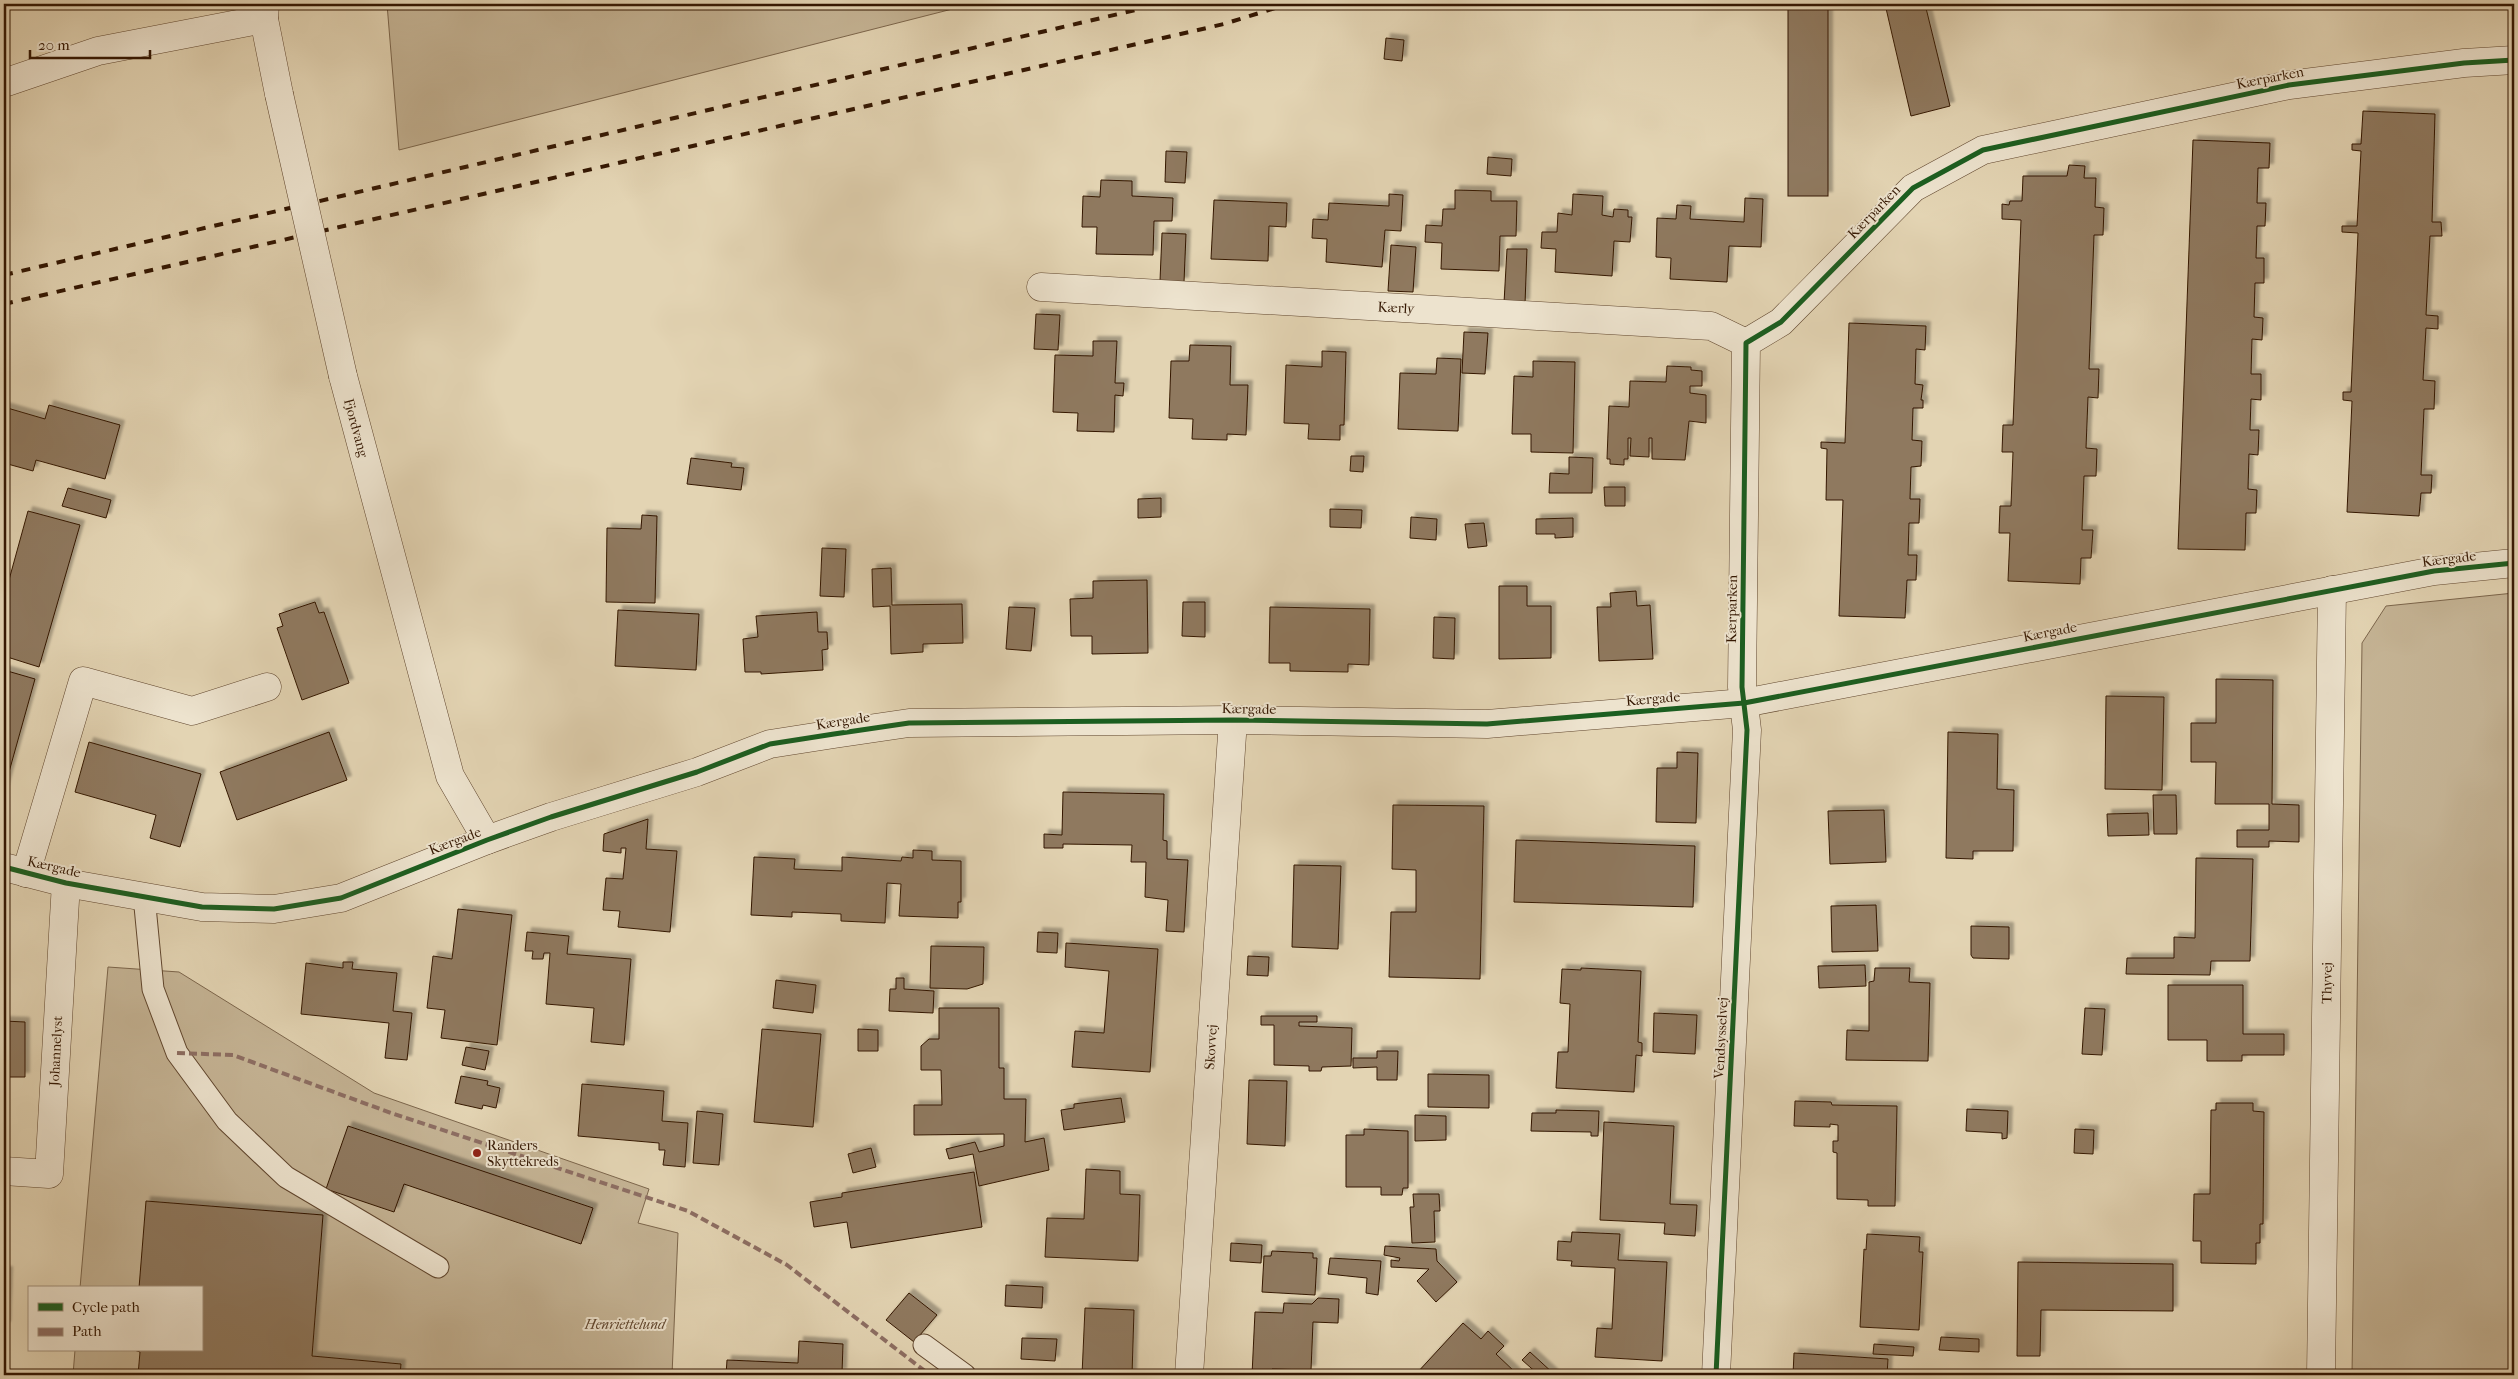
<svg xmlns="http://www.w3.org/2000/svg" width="2518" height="1379" viewBox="0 0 2518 1379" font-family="'IM FELL French Canon',serif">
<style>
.green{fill:#c5b495;stroke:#7c664c}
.building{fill:#8f795e;stroke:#341702;filter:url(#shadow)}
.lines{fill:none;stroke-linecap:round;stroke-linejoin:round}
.service-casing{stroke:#60462e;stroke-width:23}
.minor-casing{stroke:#60462e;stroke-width:29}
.service{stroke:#ede3ce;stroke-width:21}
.minor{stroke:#ede3ce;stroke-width:28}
.rail{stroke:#341702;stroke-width:4;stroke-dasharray:9 9;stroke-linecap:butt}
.minor-bridge-casing{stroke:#60462e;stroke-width:29;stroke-linecap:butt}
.minor-bridge{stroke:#ede3ce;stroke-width:28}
.quiet{stroke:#8d6e63;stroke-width:4;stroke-dasharray:8 4;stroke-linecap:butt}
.cycleway-casing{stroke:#ede3ce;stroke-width:8}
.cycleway{stroke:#1b5e20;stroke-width:5}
.poi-dot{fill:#8f2418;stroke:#ede3ce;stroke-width:2}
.labels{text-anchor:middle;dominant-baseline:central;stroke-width:4;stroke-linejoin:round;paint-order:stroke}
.street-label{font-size:14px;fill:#341702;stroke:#ede3ce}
.poi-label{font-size:14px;fill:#341702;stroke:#ede3ce;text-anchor:start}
.park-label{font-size:14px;font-style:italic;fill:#60462e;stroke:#ede3ce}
</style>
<defs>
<filter id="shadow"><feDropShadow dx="4.5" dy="-4.5" stdDeviation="1" flood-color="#0004"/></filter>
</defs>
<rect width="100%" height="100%" fill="#e3d4b3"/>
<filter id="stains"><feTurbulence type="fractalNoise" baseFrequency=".004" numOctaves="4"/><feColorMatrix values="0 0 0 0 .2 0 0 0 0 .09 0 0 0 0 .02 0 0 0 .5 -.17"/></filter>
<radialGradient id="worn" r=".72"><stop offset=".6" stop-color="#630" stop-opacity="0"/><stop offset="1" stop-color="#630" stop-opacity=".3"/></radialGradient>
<!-- green -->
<g class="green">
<polygon points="387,4 972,4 399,150"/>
<polygon points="2514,593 2514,1375 2352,1375 2362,643 2386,606"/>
<polygon points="108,967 179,972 374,1093 649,1189 638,1223 678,1233 672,1375 73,1375 75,1350 201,1350 201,1288 80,1288"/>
</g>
<!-- building -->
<g class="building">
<rect x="1788" y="4" width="40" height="192"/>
<polygon points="1885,4 1925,4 1950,106 1911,116"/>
<polygon points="1386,38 1404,40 1402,61 1384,59"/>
<polygon points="2363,111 2435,114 2432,222 2441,222 2442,236 2430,236 2426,315 2438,316 2438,329 2426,328 2423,380 2435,381 2434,409 2424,409 2421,475 2432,475 2431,493 2421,493 2419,516 2347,512 2352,401 2343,400 2343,392 2351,392 2358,233 2342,232 2342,226 2357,226 2361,151 2352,150 2352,144 2361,144"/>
<polygon points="2193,140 2270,143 2269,168 2258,168 2257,203 2266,203 2265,226 2257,226 2256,258 2264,258 2264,283 2255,283 2254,317 2263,318 2262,340 2252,339 2251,374 2261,374 2261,400 2251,399 2250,430 2259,430 2258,455 2249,454 2248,489 2257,490 2256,513 2246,513 2245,550 2178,549"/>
<polygon points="1166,151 1187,152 1185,183 1165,182"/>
<polygon points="1488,157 1512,159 1511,176 1487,174"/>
<polygon points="2069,165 2085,166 2084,178 2096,178 2095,207 2104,208 2103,235 2094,235 2089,369 2099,369 2098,398 2088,397 2086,448 2097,449 2096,476 2084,476 2082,530 2093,530 2091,558 2081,558 2080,584 2008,581 2010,533 1999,533 2000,506 2011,506 2013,452 2002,452 2003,425 2013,425 2021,220 2002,219 2002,204 2009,205 2010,201 2022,201 2023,176 2067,176"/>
<polygon points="1101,180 1132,181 1132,196 1173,198 1172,221 1154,221 1153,255 1096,254 1097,227 1082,227 1083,196 1100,197"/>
<polygon points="1455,190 1491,191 1491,201 1517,201 1516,236 1500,236 1499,271 1441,269 1442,243 1425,242 1426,225 1442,226 1443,209 1455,209"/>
<polygon points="1389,194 1403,195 1401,231 1385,230 1382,267 1326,262 1327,239 1312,238 1313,219 1328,220 1329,203 1389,206"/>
<polygon points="1573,194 1603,196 1602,215 1613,217 1614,209 1628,210 1628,217 1632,217 1630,242 1614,241 1612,276 1555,272 1556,249 1541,248 1542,232 1557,232 1558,213 1572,215"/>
<polygon points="1745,198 1763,199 1761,247 1729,246 1727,282 1670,279 1671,258 1656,257 1657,218 1676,219 1677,205 1691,206 1690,219 1744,222"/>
<polygon points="1214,200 1287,203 1286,227 1269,226 1268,261 1211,259"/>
<polygon points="1162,233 1186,234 1184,282 1160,281"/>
<polygon points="1391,245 1416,247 1413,292 1388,291"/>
<polygon points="1507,249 1527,249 1525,304 1504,303"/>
<polygon points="1036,314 1060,315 1058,350 1034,349"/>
<polygon points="1849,323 1926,326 1925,350 1916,349 1915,384 1923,385 1921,400 1923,400 1923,408 1913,408 1912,440 1922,441 1921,466 1911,467 1910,499 1920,499 1919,523 1909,523 1908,555 1917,555 1916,580 1907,580 1905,618 1839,616 1843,500 1826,500 1827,449 1821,448 1821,442 1845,443"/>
<polygon points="1464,332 1488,333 1485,374 1462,373"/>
<polygon points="1093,341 1117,341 1115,383 1124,383 1123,396 1115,395 1114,432 1077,431 1078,413 1053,412 1055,355 1093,356"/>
<polygon points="1190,345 1231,346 1230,385 1248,385 1246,435 1227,434 1227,440 1192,439 1193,419 1169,418 1171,361 1189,361"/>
<polygon points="1322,351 1346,352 1344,425 1340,425 1340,440 1308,439 1309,424 1284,423 1286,365 1322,367"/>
<polygon points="1437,358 1461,359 1458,431 1398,429 1400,373 1436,374"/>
<polygon points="1533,361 1575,362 1573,453 1531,452 1531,434 1512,434 1514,376 1533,377"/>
<polygon points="1667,366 1691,367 1691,370 1702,371 1702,386 1690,386 1690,393 1706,395 1706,423 1689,421 1685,460 1652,459 1652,438 1649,438 1649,457 1630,456 1631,438 1628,438 1628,459 1624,459 1624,465 1610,464 1610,459 1607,459 1609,406 1629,407 1630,381 1666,382"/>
<polygon points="49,405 120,425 105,479 36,460 33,471 4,463 4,407 45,419"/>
<polygon points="1351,456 1364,456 1363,472 1350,471"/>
<polygon points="1569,457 1593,458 1592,493 1549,493 1550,473 1569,474"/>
<polygon points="691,458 732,463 731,467 744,468 741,490 687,484"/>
<polygon points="1604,487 1625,487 1625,506 1605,506"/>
<polygon points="68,488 111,500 106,518 62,506"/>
<polygon points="1161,498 1161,517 1138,518 1138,499"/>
<polygon points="1330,509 1362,510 1361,528 1330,527"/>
<polygon points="28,511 80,525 39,667 4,656 4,598"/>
<polygon points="642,515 657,516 655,603 606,602 607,528 641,529"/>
<polygon points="1411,517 1437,519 1436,540 1410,538"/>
<polygon points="1573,518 1573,537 1555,538 1555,534 1536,534 1536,519"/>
<polygon points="1484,523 1487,546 1468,548 1465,524"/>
<polygon points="822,548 846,549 844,597 820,596"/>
<polygon points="891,568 892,605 962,604 963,643 923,644 923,652 891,654 890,606 873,607 872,569"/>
<polygon points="1147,580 1148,653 1092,654 1092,636 1071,636 1070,599 1093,598 1093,581"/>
<polygon points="1499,586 1527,586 1527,606 1551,606 1551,658 1499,659"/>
<polygon points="1636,591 1637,606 1650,605 1653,659 1599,661 1597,607 1611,607 1610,593"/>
<polygon points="315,602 319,613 324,612 349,683 302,700 277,628 283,626 279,614"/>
<polygon points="1183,602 1205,602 1205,637 1182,636"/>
<polygon points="1009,607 1035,608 1031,651 1006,649"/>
<polygon points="1270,607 1370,609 1369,665 1348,664 1348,672 1290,671 1290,663 1269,663"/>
<polygon points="618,610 699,614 696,670 615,666"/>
<polygon points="817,612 818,632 827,632 828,649 822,650 823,670 761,674 761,672 745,672 743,639 758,637 756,616"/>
<polygon points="1434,617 1455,618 1454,659 1433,658"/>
<polygon points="4,670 35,679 4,790"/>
<polygon points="2216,679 2273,680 2272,804 2299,805 2299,842 2269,841 2269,847 2237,847 2237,830 2269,830 2269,804 2215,804 2216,762 2191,762 2191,723 2216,723"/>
<polygon points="2106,696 2164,697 2162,790 2105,789"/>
<polygon points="329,732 347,780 237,820 220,772"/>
<polygon points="1948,732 1998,734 1997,789 2014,790 2013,851 1973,851 1973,859 1946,858"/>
<polygon points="89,742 201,774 180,847 150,838 156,815 75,792"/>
<polygon points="1677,752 1698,753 1696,823 1656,822 1657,768 1677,768"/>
<polygon points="1063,792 1164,794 1163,840 1167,841 1167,859 1188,860 1184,932 1166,931 1168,900 1145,897 1146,862 1131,862 1132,845 1063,844 1063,848 1044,848 1044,834 1062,835"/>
<polygon points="2153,795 2176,795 2177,834 2154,834"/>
<polygon points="1393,805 1484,806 1480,979 1389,977 1391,912 1416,912 1416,870 1392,869"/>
<polygon points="1884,810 1886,862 1830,864 1828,811"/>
<polygon points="2148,813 2149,835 2108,836 2107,814"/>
<polygon points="648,819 646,849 677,851 670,932 618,927 620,911 603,910 606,878 623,879 626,848 621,848 621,853 603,851 604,834"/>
<polygon points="1516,840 1695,846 1693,907 1514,902"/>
<polygon points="913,850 932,851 932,860 961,861 961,902 958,902 958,918 899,916 901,884 887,883 885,923 841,921 841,914 792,912 792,917 751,915 754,857 795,859 794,869 842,871 842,857 901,861 902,857 913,858"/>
<polygon points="2196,858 2253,859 2250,961 2211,961 2210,975 2126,974 2127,958 2174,958 2174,937 2195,938"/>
<polygon points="1294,865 1341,866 1338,949 1292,947"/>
<polygon points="1876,905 1878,951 1832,952 1831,906"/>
<polygon points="458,909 512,915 497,1045 441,1038 445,1010 427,1008 433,956 452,959"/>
<polygon points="1971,926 2009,927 2009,959 1973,958 1971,955"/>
<polygon points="527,932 569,936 567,954 631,959 624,1045 591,1042 594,1008 546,1004 550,953 544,953 543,959 532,959 533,951 525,951"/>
<polygon points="1038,932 1058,933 1057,953 1037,952"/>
<polygon points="1066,943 1158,949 1150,1072 1072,1067 1075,1031 1104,1033 1109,971 1065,967"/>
<polygon points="931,946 984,947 983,984 967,989 930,988"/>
<polygon points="1248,956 1269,957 1268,976 1247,975"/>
<polygon points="343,962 353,962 352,969 397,973 393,1011 412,1013 407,1060 385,1058 389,1023 301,1014 306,963 343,968"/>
<polygon points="1865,965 1866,986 1819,988 1818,966"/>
<polygon points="1581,968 1641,971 1638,1042 1642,1043 1642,1056 1636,1055 1634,1092 1556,1088 1558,1052 1568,1052 1570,1004 1560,1003 1562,969 1581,970"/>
<polygon points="1875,968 1910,968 1909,982 1930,983 1928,1061 1846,1060 1847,1030 1869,1031 1869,982 1874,981"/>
<polygon points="896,978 904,978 904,989 934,991 933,1013 889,1011 890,989 896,989"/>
<polygon points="776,980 816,985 813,1013 773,1008"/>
<polygon points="2168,985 2243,985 2243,1034 2284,1034 2284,1055 2242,1055 2242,1061 2207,1061 2207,1040 2168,1040"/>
<polygon points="939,1008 999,1008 999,1068 1004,1068 1004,1099 1026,1099 1025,1142 1044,1138 1049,1170 979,1186 973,1154 949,1159 946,1149 975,1142 979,1152 1004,1146 1004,1134 914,1135 914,1105 942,1105 941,1070 921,1070 921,1046 929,1039 939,1039"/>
<polygon points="2085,1008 2105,1009 2102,1055 2082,1054"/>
<polygon points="1654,1013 1697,1015 1695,1054 1653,1052"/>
<polygon points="1261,1016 1317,1016 1317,1022 1299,1022 1299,1026 1352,1028 1351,1066 1322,1067 1321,1071 1309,1071 1309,1066 1274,1065 1274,1025 1261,1025"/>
<polygon points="4,1021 25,1022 25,1077 4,1077"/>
<polygon points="762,1029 821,1034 813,1127 754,1122"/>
<polygon points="858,1029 878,1030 878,1051 858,1051"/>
<polygon points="466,1047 489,1051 485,1070 462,1065"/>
<polygon points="1377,1051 1398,1051 1397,1080 1377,1080 1377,1067 1353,1068 1353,1058 1377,1058"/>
<polygon points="1428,1074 1489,1075 1489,1108 1428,1107"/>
<polygon points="461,1076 488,1081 487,1085 500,1088 496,1108 483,1105 482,1109 455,1103"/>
<polygon points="1249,1080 1287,1081 1285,1146 1247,1144"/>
<polygon points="582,1084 664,1091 662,1121 688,1123 685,1167 663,1165 665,1150 659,1150 659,1143 578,1136"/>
<polygon points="1121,1098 1125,1122 1064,1130 1061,1110 1074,1108 1074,1104"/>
<polygon points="1795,1101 1831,1102 1832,1105 1897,1106 1895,1206 1868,1206 1868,1200 1837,1199 1837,1153 1833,1152 1833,1141 1838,1141 1838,1125 1830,1124 1830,1127 1794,1126"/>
<polygon points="2216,1103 2253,1103 2253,1111 2264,1112 2263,1224 2260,1224 2260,1243 2256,1243 2256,1264 2201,1263 2201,1241 2193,1241 2194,1194 2210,1194 2211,1110 2216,1110"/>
<polygon points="1967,1109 2008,1111 2007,1138 2002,1139 2002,1133 1966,1131"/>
<polygon points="1556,1110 1599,1111 1598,1136 1591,1136 1591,1132 1531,1131 1532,1113 1556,1113"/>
<polygon points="697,1111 723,1114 719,1165 693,1163"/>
<polygon points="1415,1115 1446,1116 1446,1140 1415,1141"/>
<polygon points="1604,1122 1674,1126 1670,1204 1697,1205 1695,1236 1664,1234 1665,1223 1600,1220"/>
<polygon points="348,1126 593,1208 581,1244 404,1184 394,1212 326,1189"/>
<polygon points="1364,1129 1408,1131 1408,1188 1403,1188 1402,1195 1381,1195 1381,1187 1346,1187 1346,1135 1364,1135"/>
<polygon points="2075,1129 2094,1130 2093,1154 2074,1153"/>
<polygon points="871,1148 876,1167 853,1173 848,1154"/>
<polygon points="1086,1169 1120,1171 1120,1194 1140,1195 1138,1261 1045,1257 1047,1218 1084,1219"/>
<polygon points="974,1172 982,1227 851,1248 847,1222 814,1227 810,1202 842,1197 842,1193"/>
<polygon points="1413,1194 1439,1194 1440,1211 1434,1211 1435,1242 1412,1243 1410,1207 1414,1207"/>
<polygon points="146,1201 323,1215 312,1356 401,1364 400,1375 138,1375 140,1352 134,1350 201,1350 201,1288 139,1288"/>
<polygon points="1572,1232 1620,1234 1618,1260 1667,1262 1662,1361 1595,1357 1597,1328 1612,1329 1615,1268 1571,1266 1572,1261 1557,1260 1558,1241 1571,1242"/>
<polygon points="1867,1234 1920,1237 1919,1252 1923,1252 1919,1330 1860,1327 1864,1249 1866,1250"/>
<polygon points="1231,1243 1262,1245 1261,1263 1230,1261"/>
<polygon points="1385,1246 1436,1249 1437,1261 1457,1282 1436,1302 1417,1281 1429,1269 1391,1267 1391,1260 1399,1261 1400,1258 1384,1255"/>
<polygon points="1272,1251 1313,1253 1313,1258 1317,1258 1315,1295 1262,1292 1264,1256 1271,1256"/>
<polygon points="1330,1258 1381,1261 1378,1295 1366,1293 1367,1278 1328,1274"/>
<polygon points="2018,1262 2173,1264 2173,1311 2041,1310 2040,1356 2017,1356"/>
<polygon points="4,1271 8,1271 6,1326 4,1326"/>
<polygon points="1006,1285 1043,1287 1042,1308 1005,1306"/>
<polygon points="909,1293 937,1315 914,1342 886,1320"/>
<polygon points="1318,1298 1339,1299 1338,1323 1313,1322 1311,1370 1272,1369 1271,1375 1252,1375 1255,1312 1283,1313 1284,1303 1312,1304"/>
<polygon points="1085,1308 1134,1310 1132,1375 1082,1375"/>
<polygon points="1463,1323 1481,1339 1488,1331 1504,1346 1496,1354 1516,1373 1514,1375 1416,1374"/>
<polygon points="1941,1337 1979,1339 1979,1352 1939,1350"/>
<polygon points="1022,1338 1057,1339 1055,1361 1021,1359"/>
<polygon points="799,1341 843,1344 842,1373 821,1372 821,1375 726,1375 727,1360 798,1363"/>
<polygon points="1874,1344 1914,1347 1913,1356 1873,1354"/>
<polygon points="1530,1352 1554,1374 1553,1375 1539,1375 1522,1360"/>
<polygon points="1794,1353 1888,1359 1887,1375 1890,1375 1793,1375"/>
</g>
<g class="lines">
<defs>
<g id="service">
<polyline points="144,896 153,989 177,1053 227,1121 286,1177 438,1267"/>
<polyline points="924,1345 965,1375"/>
</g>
<g id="minor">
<polyline points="265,4 264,19 279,94"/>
<polyline points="4,83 98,51 264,19"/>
<polyline points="1041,287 1711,326 1746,343"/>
<polyline points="343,376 450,776 487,840"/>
<polyline points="4,867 66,883 202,907 274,909 341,898 487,840 551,817 697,772 770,744 834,734 909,723 1233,720 1487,724 1744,703 2434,571 2514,563"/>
<polyline points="26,873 83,681 192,711 267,687"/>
<polyline points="4,1171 49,1174 66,883"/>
<polyline points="1189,1375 1233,720"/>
<polyline points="1716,1375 1747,730 1742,687 1746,343 1781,322 1913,188 1983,150 2289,85 2464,63 2514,60"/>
<polyline points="2321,1375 2332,590"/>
</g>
</defs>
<!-- service casing -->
<use href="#service" class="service-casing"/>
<!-- minor casing -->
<use href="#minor" class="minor-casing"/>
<!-- service -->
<use href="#service" class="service"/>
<!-- minor -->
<use href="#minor" class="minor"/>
<!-- rail -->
<g class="rail">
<polyline points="4,275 1161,4"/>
<polyline points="4,304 1224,24 1288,4"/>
</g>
<defs>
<polyline id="minor-bridge" points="279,94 343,376"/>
</defs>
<!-- minor-bridge casing -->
<use href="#minor-bridge" class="minor-bridge-casing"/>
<!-- minor-bridge -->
<use href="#minor-bridge" class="minor-bridge"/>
<!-- quiet -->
<polyline class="quiet" points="177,1053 233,1055 391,1113 688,1211 787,1265 930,1375"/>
<defs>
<g id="cycleway">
<polyline points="4,867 66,883 202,907 274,909 341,898 487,840 551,817 697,772 770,744 834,734 909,723 1233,720 1487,724 1744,703 2434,571 2514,563"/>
<polyline points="1716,1375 1747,730 1742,687 1746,343 1781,322 1913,188 1983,150 2289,85 2464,63 2514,60"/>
</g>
</defs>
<!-- cycleway casing -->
<use href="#cycleway" class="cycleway-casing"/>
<!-- cycleway -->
<use href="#cycleway" class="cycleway"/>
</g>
<!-- markers -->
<circle class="poi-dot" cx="477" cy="1153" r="5"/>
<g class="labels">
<!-- street labels -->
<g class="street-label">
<text transform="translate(2270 78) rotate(-11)">Kærparken</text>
<text transform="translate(1874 212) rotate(-46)">Kærparken</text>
<text transform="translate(1396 308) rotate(3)">Kærly</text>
<text transform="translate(356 428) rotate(75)">Fjordvang</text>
<text transform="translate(2449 559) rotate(-7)">Kærgade</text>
<text transform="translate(1732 609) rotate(-89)">Kærparken</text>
<text transform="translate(2050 632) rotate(-11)">Kærgade</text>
<text transform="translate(1653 699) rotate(-5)">Kærgade</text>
<text transform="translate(1249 709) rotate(1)">Kærgade</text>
<text transform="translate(843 721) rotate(-9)">Kærgade</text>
<text transform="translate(455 841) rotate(-21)">Kærgade</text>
<text transform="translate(54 867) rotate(13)">Kærgade</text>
<text transform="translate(2327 983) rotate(-89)">Thyvej</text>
<text transform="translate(1721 1038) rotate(-87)">Vendsysselvej</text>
<text transform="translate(1211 1047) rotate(-86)">Skovvej</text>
<text transform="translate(56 1051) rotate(-87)">Johannelyst</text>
</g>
<!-- poi labels -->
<g class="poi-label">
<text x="487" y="1145">Randers<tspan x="487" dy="16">Skyttekreds</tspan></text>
</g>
<!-- park labels -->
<g class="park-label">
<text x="625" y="1324">Henriettelund</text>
</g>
</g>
<!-- margin -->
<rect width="2518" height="1379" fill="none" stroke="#e3d4b3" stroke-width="20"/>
<rect x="5" y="5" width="2508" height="1369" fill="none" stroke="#341702" stroke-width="2.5"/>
<rect x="10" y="10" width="2498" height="1359" fill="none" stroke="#341702"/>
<!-- legend -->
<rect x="28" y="1286" width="175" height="65" fill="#ede3ce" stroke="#a3917c"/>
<rect x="38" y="1303" width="25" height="8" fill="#1b5e20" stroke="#a3917c"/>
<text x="72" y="1312" font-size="15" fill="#341702">Cycle path</text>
<rect x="38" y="1328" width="25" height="8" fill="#8d6e63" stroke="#a3917c"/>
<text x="72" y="1336" font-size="15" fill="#341702">Path</text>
<!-- scale -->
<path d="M30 50v8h120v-8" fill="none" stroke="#341702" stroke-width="2.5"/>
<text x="38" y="50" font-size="15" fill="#341702" stroke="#ede3ce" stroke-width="4" paint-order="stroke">20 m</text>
<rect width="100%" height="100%" filter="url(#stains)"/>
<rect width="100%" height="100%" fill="url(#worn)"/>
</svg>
